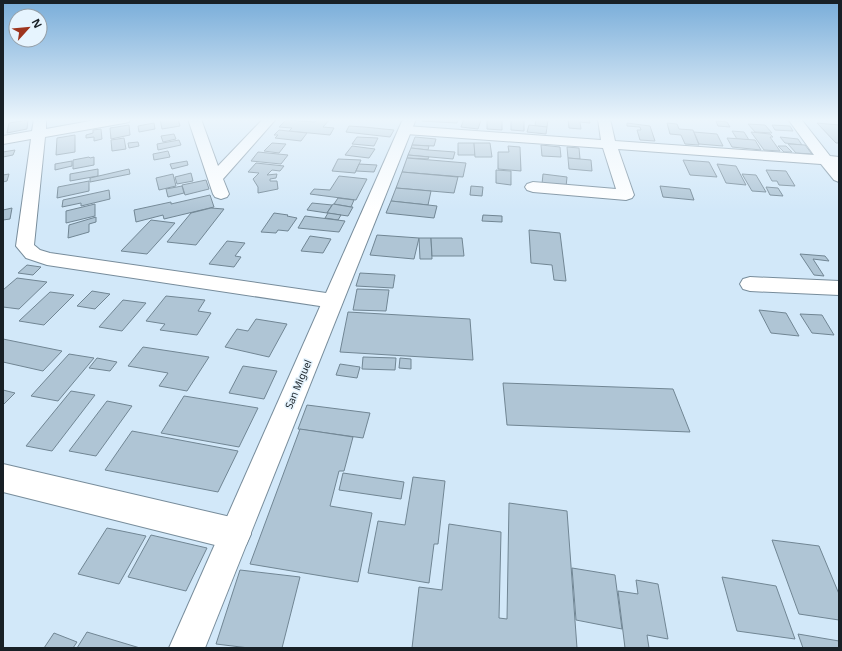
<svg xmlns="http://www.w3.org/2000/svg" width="842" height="651" viewBox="0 0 842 651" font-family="'Noto Sans',sans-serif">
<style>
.building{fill:#afc5d5;stroke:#718694}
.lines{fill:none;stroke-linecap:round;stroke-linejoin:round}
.street-casing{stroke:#778c9b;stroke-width:2}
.secondary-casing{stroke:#778c9b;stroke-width:2}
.street{fill:#fff;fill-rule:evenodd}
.secondary{fill:#fff;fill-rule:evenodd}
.labels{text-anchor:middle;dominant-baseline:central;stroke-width:3;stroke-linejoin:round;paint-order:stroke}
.street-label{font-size:10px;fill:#182026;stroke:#e6f4fe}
</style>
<rect width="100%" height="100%" fill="#d2e8f9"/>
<!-- building -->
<g class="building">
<polygon points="160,119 178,119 180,126 162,129"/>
<polygon points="318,119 330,119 323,127 334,128 330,135 289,131 292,128 279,127 286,120 315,122"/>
<polygon points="422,119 458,119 457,123 422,121"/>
<polygon points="464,119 481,120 478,129 461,127"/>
<polygon points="487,119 502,119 502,130 487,129"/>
<polygon points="511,119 524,119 524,131 511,130"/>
<polygon points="536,119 548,120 547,127 535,126"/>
<polygon points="568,119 589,119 590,123 580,122 581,129 569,128"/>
<polygon points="28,120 27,129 7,133 9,123"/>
<polygon points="716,121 727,122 730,127 718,126"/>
<polygon points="154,123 155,129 139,132 138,126"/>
<polygon points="627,123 650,126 655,141 640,140 637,130 641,130 640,127 627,126"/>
<polygon points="667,123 677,124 679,129 693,130 699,145 685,144 681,135 670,134"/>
<polygon points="817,123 839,125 839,143 836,143"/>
<polygon points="748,124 765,125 772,133 755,132"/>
<polygon points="129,125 130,135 111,139 110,128"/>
<polygon points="529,125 547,127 546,134 527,132"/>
<polygon points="772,125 790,126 793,131 775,130"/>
<polygon points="349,126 364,127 394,130 390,137 346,132"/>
<polygon points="101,129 102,139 94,141 94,137 86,138 86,135 93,133 93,130"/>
<polygon points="279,130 307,133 301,141 275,138 278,135 274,135"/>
<polygon points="732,131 744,132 749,140 737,139"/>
<polygon points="694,132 717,134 723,146 699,144"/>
<polygon points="751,132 770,134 773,137 770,137 780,151 764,150"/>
<polygon points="174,134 176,139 163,142 161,136"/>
<polygon points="75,135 75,152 56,155 57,138"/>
<polygon points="357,137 378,138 374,146 352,144"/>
<polygon points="415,137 436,139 434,146 412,145"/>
<polygon points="780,137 798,139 802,145 785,143"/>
<polygon points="124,138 126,149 112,151 111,140"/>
<polygon points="727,138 755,140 761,150 732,147"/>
<polygon points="179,140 181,145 158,150 157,144"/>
<polygon points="138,142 139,146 129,148 128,143"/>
<polygon points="272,143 286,144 279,153 264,151"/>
<polygon points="458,143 474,143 475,155 458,155"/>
<polygon points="474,143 490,143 492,157 475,157"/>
<polygon points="788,144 805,145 812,154 796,153"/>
<polygon points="412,145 429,146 428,150 411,148"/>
<polygon points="541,145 560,147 561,157 542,156"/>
<polygon points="352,146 375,149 369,158 345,155"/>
<polygon points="508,146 520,147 521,171 498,169 498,152 509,152"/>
<polygon points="778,146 786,146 792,152 784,152"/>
<polygon points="567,147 579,148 580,159 568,158"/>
<polygon points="411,148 428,150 455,152 453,159 408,155"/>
<polygon points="15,150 13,155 3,157 3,152"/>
<polygon points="168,151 170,157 154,160 153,154"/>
<polygon points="258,152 288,155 281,164 251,161"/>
<polygon points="408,155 429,157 428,159 407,158"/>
<polygon points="89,157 90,158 94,157 94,165 73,169 73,160"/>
<polygon points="407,158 466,163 463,177 402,172"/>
<polygon points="568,158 591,160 592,171 569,169"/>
<polygon points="338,159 361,160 355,173 332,171"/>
<polygon points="683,160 709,162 717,177 690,175"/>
<polygon points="72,161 72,166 55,170 55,164"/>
<polygon points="187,161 188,165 172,169 170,164"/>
<polygon points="256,163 284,166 280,171 272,170 267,175 277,174 276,178 270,179 270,181 277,181 278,189 258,193 258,187 253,179 259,173 248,172"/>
<polygon points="359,164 377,165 374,172 356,171"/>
<polygon points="717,164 736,166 746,185 726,183"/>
<polygon points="98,169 98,176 70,181 70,174"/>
<polygon points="129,169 130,174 90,182 90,178"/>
<polygon points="496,170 511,171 511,185 496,183"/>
<polygon points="766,170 786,171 795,186 779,185 777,181 772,181"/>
<polygon points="402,172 458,177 454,193 396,188"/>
<polygon points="191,173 193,181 177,184 175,177"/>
<polygon points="9,174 7,181 3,182 3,175"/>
<polygon points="173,174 176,186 159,190 156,178"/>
<polygon points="543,174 567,177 566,187 542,184"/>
<polygon points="742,174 756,175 766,192 752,191"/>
<polygon points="339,176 367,179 356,200 310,194 314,189 330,190"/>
<polygon points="206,180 209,189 185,195 182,185"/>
<polygon points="89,181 89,191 57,198 58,187"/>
<polygon points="182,186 184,193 168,197 166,189"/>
<polygon points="471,186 483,187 482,196 470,195"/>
<polygon points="660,186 690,189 694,200 663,197"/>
<polygon points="766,187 778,188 783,196 770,195"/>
<polygon points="396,188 431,191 428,205 391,201"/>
<polygon points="109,190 110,199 81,206 81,203 62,207 63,200"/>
<polygon points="210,195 214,207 164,219 163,215 136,222 134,210 171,202 171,204"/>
<polygon points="338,198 354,200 351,207 334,204"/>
<polygon points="391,201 428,205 437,206 434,218 386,213"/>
<polygon points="312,203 332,205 327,213 307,210"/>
<polygon points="95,204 95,216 66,223 66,211"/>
<polygon points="333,204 351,207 353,207 348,216 327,213"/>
<polygon points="12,208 10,219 3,220 3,210"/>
<polygon points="211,208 224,209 196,245 167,242 191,213"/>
<polygon points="274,213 288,215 287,216 297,218 288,231 278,230 276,233 261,232"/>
<polygon points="328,213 341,215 338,220 325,218"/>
<polygon points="483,215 502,216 502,222 482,221"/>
<polygon points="305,216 345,221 339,232 298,228"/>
<polygon points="96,217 96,222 89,224 89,232 68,238 69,225"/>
<polygon points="151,220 175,223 147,254 121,251"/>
<polygon points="529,230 560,233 566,281 554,280 552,265 531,263"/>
<polygon points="377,235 419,238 414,259 370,255"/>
<polygon points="310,236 331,239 323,253 301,251"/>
<polygon points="419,238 431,238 432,259 420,259"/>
<polygon points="431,238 462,238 464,256 432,256"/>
<polygon points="227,241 245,243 235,256 241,257 234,267 209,264"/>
<polygon points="800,254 825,256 829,261 813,259 824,276 814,275"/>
<polygon points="27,265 41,267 33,275 18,273"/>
<polygon points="360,273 395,275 393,288 356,286"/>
<polygon points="17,278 47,282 19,309 3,307 3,290"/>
<polygon points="357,289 389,290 386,311 353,310"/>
<polygon points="92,291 110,294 95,309 77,306"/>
<polygon points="50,292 74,295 44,325 19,321"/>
<polygon points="166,296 205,300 198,311 211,313 197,335 160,330 165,324 146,321"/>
<polygon points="123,300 146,303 122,331 99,327"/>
<polygon points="759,310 786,313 799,336 771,333"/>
<polygon points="348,312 470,319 473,360 340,352"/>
<polygon points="800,314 822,315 834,335 812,333"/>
<polygon points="256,319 287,324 269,357 225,347 237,329 248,331"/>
<polygon points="3,339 62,351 43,371 3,362"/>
<polygon points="143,347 209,357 187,391 159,386 168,373 128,366"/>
<polygon points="69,354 94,358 58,401 31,396"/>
<polygon points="363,357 396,358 395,370 362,369"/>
<polygon points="97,358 117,362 110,371 89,368"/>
<polygon points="400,358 411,359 411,369 399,368"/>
<polygon points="340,364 360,367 357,378 336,375"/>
<polygon points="243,366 277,371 264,399 229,393"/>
<polygon points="503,383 673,389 690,432 507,425"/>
<polygon points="3,390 15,393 3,405"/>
<polygon points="71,391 95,395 52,451 26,446"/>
<polygon points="184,396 258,408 239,447 161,433"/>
<polygon points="107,401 132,406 96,456 69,451"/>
<polygon points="307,405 370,413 363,438 298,429"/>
<polygon points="300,429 353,437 344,471 339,471 330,506 372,513 358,582 250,564"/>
<polygon points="132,431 238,451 218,492 105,470"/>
<polygon points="343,473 404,482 401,499 339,490"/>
<polygon points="413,477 445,481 438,544 434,544 429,583 368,573 378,521 405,525"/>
<polygon points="509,503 567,511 577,648 412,648 419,587 442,590 449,524 501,532 499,618 507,619"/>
<polygon points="107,528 146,536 119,584 78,574"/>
<polygon points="151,535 207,548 186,591 128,577"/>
<polygon points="772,540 819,546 839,594 839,620 799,614"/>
<polygon points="572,568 615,575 622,629 576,620"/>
<polygon points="240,570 300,577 282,648 249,648 216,644"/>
<polygon points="722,577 776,586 795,639 737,631"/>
<polygon points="636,580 658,584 668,639 647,635 649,648 625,648 618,591 638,594"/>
<polygon points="87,632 140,648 77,648"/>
<polygon points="54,633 77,642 73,648 44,648"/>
<polygon points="798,634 839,641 839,648 803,648"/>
</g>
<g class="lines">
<defs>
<g id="street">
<polygon points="34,119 46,119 46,129 101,119 130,119 129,122 124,123 45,137 34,245 40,250 50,253 333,294 340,296 343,301 340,306 333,308 47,265 26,258 16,246 31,139 3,144 3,136 32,131"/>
<polygon points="188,119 201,119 218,166 263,119 276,119 223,179 229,194 227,197 221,199 215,197 213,194"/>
<polygon points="598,119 610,119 615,141 814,155 788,119 801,119 830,156 839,157 839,165 838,165 839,182 834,180 821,164 618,149 634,195 632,198 626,200 533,192 527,190 525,187 527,184 533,182 616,189 603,148 406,134 401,133 399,130 401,127 406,126 601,140"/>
<polygon points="750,277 839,281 839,295 750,291 743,289 740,284 743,279"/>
<polygon points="3,464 235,518 246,523 251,534 246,545 235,550 3,492"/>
</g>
<polygon id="secondary" points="403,119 416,119 205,648 169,648"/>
</defs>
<!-- street casing -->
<use href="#street" class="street-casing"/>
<!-- secondary casing -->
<use href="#secondary" class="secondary-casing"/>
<!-- street -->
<use href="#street" class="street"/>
<!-- secondary -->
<use href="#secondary" class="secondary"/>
</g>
<!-- sky -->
<linearGradient id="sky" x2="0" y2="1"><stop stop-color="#79add9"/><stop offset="0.57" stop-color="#ebf5fc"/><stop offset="1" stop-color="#ebf5fc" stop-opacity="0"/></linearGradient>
<rect width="842" height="210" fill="url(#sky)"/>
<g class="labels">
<!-- street labels -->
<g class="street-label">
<text transform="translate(298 384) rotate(-67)">San Miguel</text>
</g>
</g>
<!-- border -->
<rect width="842" height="651" fill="none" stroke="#182026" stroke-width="8"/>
<!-- north arrow -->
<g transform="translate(28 28) rotate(63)"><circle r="19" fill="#e6f4fe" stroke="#949fa8"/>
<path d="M0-3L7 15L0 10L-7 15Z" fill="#9d341e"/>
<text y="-6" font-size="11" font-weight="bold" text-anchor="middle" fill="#182026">N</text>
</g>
</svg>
